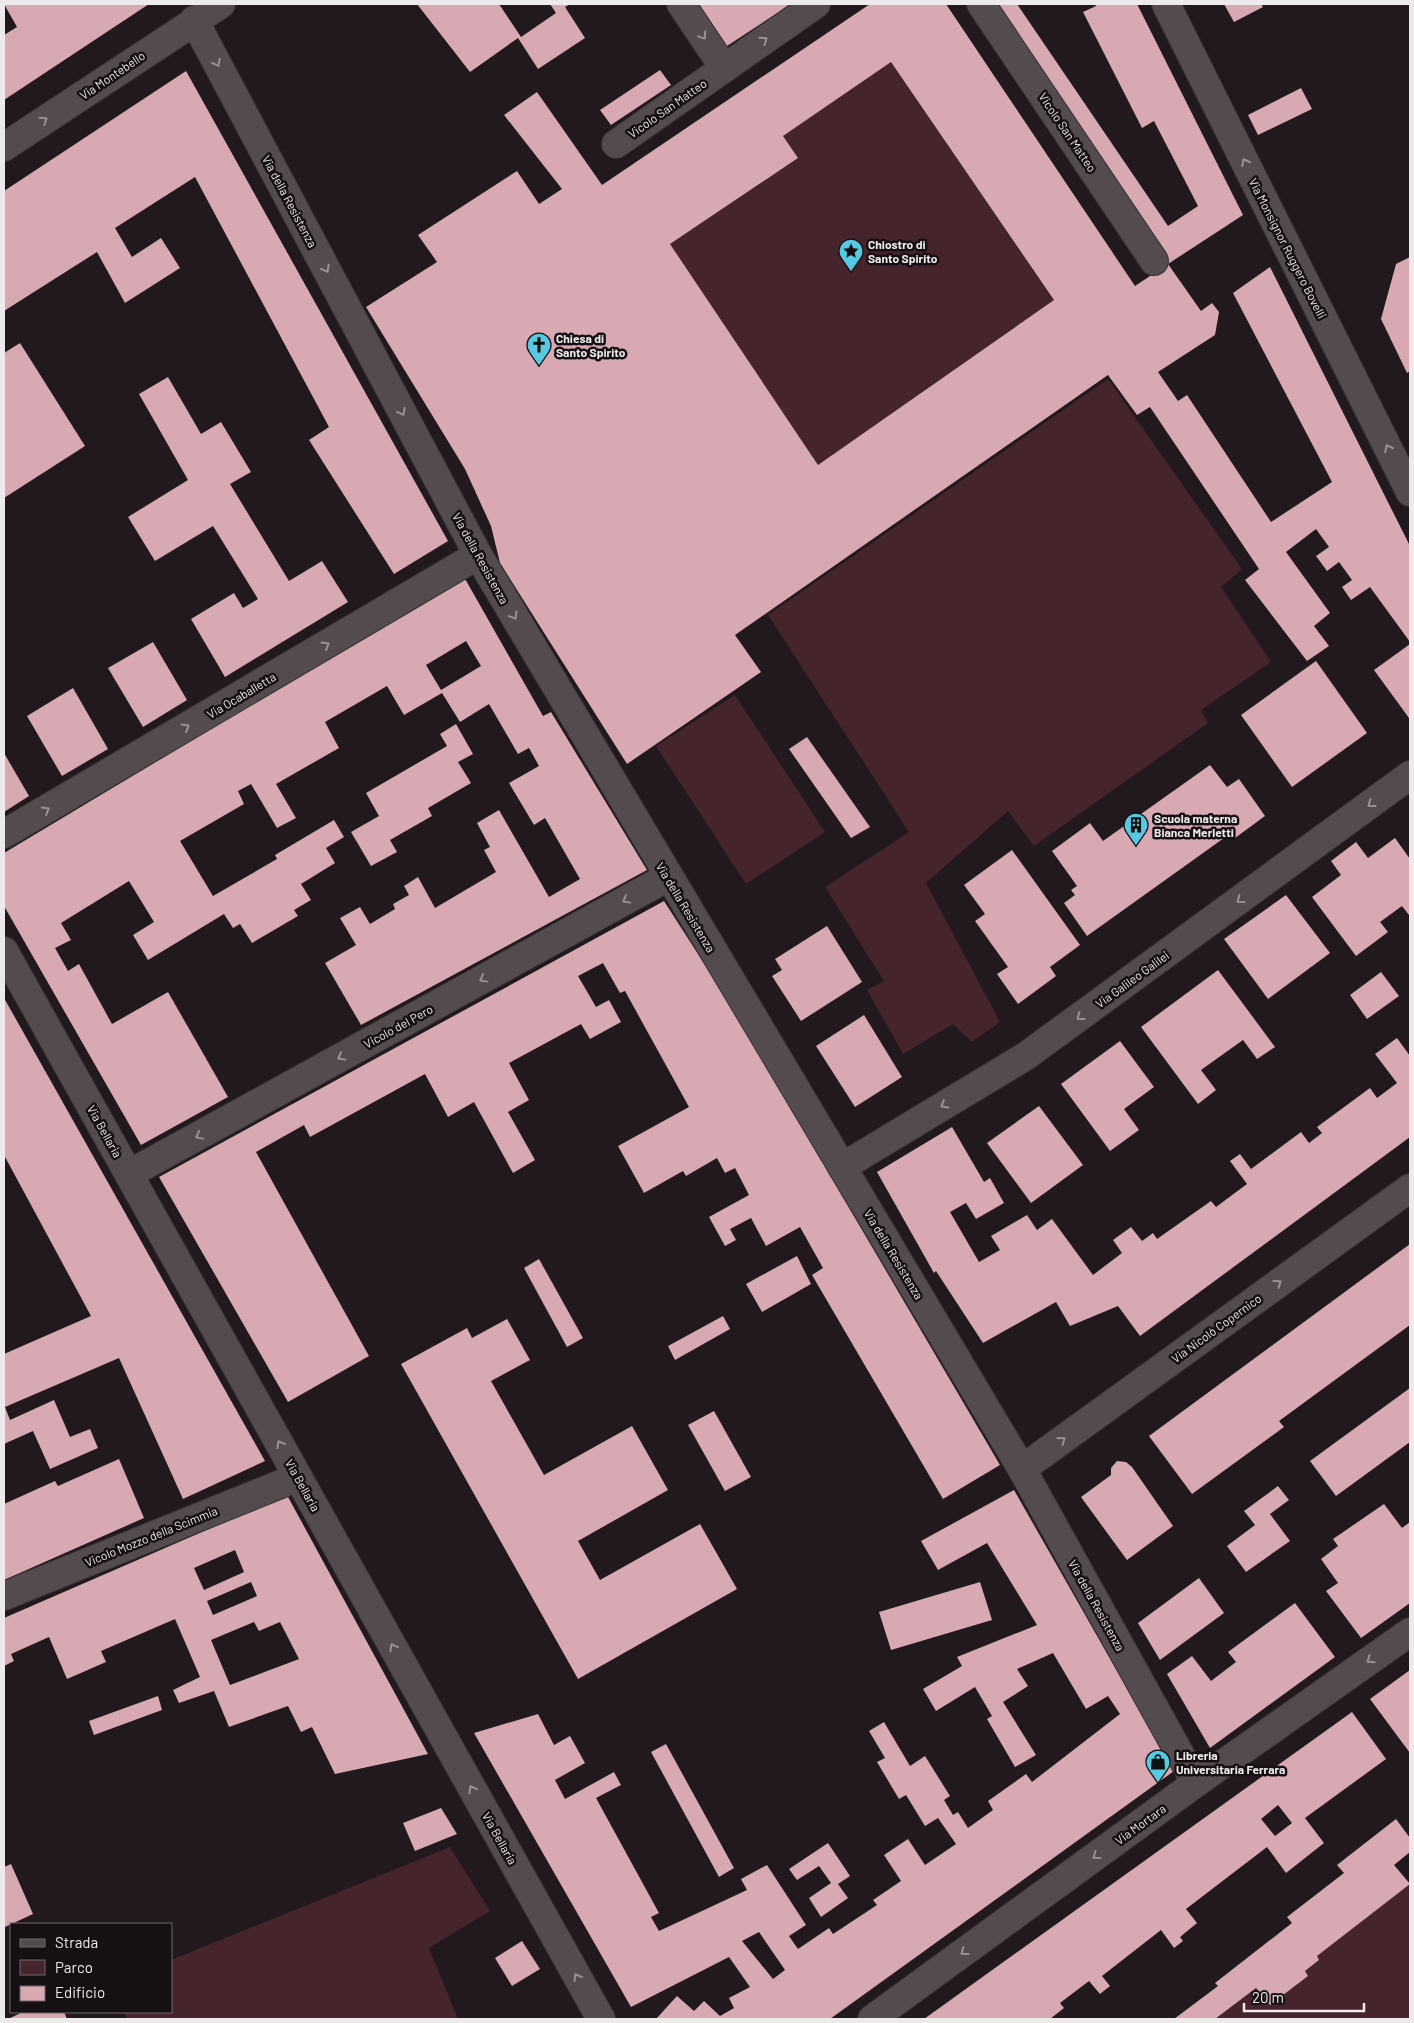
<svg xmlns="http://www.w3.org/2000/svg" width="1414" height="2023" viewBox="0 0 1414 2023" font-family="Barlow,sans-serif">
<style>
.green{fill:#46242c}
.building{fill:#d8a9b2;fill-rule:evenodd}
.lines{fill:none;stroke-linecap:round;stroke-linejoin:round}
.minor-casing{stroke:#383334;stroke-width:30}
.tertiary-casing{stroke:#383334;stroke-width:30}
.minor{stroke:#544b4d;stroke-width:28}
.tertiary{stroke:#544b4d;stroke-width:28}
.oneway{stroke:#999294}
.labels{text-anchor:middle;dominant-baseline:central;stroke-width:5;stroke-linejoin:round;paint-order:stroke}
.street-label{font-size:12px;fill:#eee9ea;stroke:#171012}
.poi-label{font-size:12px;font-weight:bold;fill:#eee9ea;stroke:#171012;text-anchor:start}
</style>
<rect width="100%" height="100%" fill="#21191b"/>
<!-- green -->
<g class="green">
<polygon points="891,62 1054,300 818,465 670,244 798,158 783,136"/>
<polygon points="1108,379 1242,569 1221,587 1271,662 1201,710 1208,723 1034,846 1008,811 926,883 1000,1022 972,1042 953,1024 903,1054 867,990 884,981 825,887 909,832 768,615"/>
<polygon points="735,695 825,832 746,884 656,746"/>
<polygon points="450,1847 490,1911 429,1948 458,2019 127,2019 124,2012 171,2012 171,1960"/>
<polygon points="1410,1884 1410,2019 1215,2019 1256,1988 1270,2005 1308,1976 1305,1971 1319,1960 1317,1956"/>
</g>
<!-- building -->
<g class="building">
<polygon points="4,4 149,4 4,100 4,35 17,27"/>
<polygon points="417,4 499,4 521,37 556,13 550,4 570,4 565,7 585,38 538,69 518,38 470,72"/>
<polygon points="699,4 791,4 727,46"/>
<path d="M870,4H946L1135,286L1168,264L992,4H1017L1168,226L1198,206L1154,121L1142,128L1083,12L1096,6L1095,4H1137L1243,215L1168,264L1201,311L1212,303L1219,312L1215,335L1158,372L1178,401L1187,395L1271,522L1332,482L1233,293L1270,267L1410,546V642L1370,587L1351,600L1342,587L1352,580L1339,562L1327,571L1316,556L1329,547L1316,529L1286,552L1330,613L1314,626L1329,646L1307,661L1245,580L1259,569L1150,407L1137,415L1108,375L735,635L761,672L627,764L500,563L491,526L465,469L366,307L437,262L418,235L517,171L539,204L562,189L504,115L537,92L602,185ZM891,62L1054,300L818,465L670,244L798,158L783,136Z"/>
<polygon points="1224,4 1261,4 1263,7 1234,22"/>
<polygon points="660,70 671,85 611,125 600,110"/>
<polygon points="186,71 448,541 394,574 309,440 329,427 195,177 115,228 132,257 161,238 180,268 125,303 97,252 4,311 4,191"/>
<polygon points="1301,88 1312,109 1258,135 1248,115"/>
<polygon points="1410,257 1410,371 1407,373 1381,319 1396,264"/>
<polygon points="20,343 85,446 4,498 4,353"/>
<polygon points="168,377 201,434 221,422 251,472 230,484 289,581 322,561 348,602 225,677 191,619 234,593 243,608 258,599 213,526 155,561 128,517 188,480 139,394"/>
<path d="M464,577L543,716L551,712L647,870L361,1025L325,963L356,945L340,918L360,907L370,924L395,909L393,904L409,895L404,886L418,877L435,908L496,872L484,850L490,847L477,823L499,810L549,897L580,879L545,818L534,825L509,783L539,766L529,748L518,754L489,704L460,722L442,693L404,715L387,686L325,722L339,748L276,784L296,818L277,828L251,784L238,791L244,804L180,841L213,896L277,859L275,855L334,820L344,837L326,848L335,863L301,884L311,900L294,910L298,916L252,943L240,924L233,928L224,914L148,960L133,935L154,922L129,881L61,923L71,940L55,948L68,971L79,964L112,1024L168,992L228,1097L141,1145L4,906V853ZM466,641L481,666L441,690L426,665Z"/>
<polygon points="153,642 187,700 143,727 108,668"/>
<polygon points="1410,644 1410,718 1409,718 1374,670"/>
<polygon points="1316,661 1367,733 1292,787 1241,715"/>
<polygon points="73,688 108,749 62,776 27,716"/>
<polygon points="456,724 473,754 458,762 471,783 428,808 432,816 390,840 397,852 371,866 351,832 379,816 366,793 447,746 440,734"/>
<polygon points="807,737 870,827 851,838 789,749"/>
<polygon points="4,753 29,796 4,812"/>
<polygon points="1210,765 1227,787 1239,779 1265,816 1235,838 1231,833 1087,936 1064,903 1075,895 1071,890 1077,886 1052,851 1090,823 1103,841"/>
<polygon points="1395,838 1410,859 1410,914 1409,915 1402,906 1380,922 1388,932 1356,956 1312,897 1341,875 1331,861 1356,842 1368,858"/>
<polygon points="1012,850 1080,945 1050,967 1056,976 1018,1004 997,974 1008,967 975,921 985,914 964,885"/>
<polygon points="1286,895 1330,953 1268,999 1224,939"/>
<polygon points="664,901 723,993 1000,1465 943,1499 812,1275 823,1268 800,1227 766,1246 751,1218 730,1229 736,1240 725,1246 709,1217 749,1195 735,1168 725,1173 717,1158 686,1176 683,1171 644,1193 618,1146 689,1107 625,991 620,993 603,963 578,976 596,1007 609,1000 621,1022 590,1039 581,1024 509,1063 529,1100 508,1112 535,1160 513,1173 474,1102 448,1117 425,1074 310,1137 304,1125 256,1152 369,1356 288,1402 159,1177"/>
<polygon points="827,926 862,982 801,1021 772,976 782,970 775,959"/>
<polygon points="1218,970 1275,1047 1257,1059 1243,1040 1201,1070 1216,1090 1198,1104 1141,1027"/>
<polygon points="1381,972 1399,996 1367,1019 1350,995"/>
<polygon points="4,998 265,1461 183,1499 119,1358 5,1407 10,1420 54,1400 70,1437 90,1429 98,1448 50,1469 33,1431 4,1444 4,1354 91,1316 4,1155"/>
<polygon points="864,1015 902,1077 855,1107 816,1046"/>
<polygon points="1397,1038 1410,1056 1410,1137 1140,1336 1118,1306 1070,1326 1056,1302 983,1343 936,1271 934,1273 877,1172 952,1127 984,1182 990,1178 1004,1203 976,1219 966,1203 950,1212 979,1262 1000,1250 991,1236 1027,1215 1037,1230 1052,1219 1093,1275 1122,1253 1113,1240 1131,1227 1142,1241 1153,1233 1157,1239 1211,1201 1216,1207 1247,1184 1230,1161 1240,1154 1251,1169 1301,1132 1309,1143 1322,1133 1317,1127 1370,1088 1377,1098 1397,1083 1375,1054"/>
<polygon points="1120,1041 1154,1087 1124,1109 1139,1130 1110,1151 1061,1084"/>
<polygon points="1039,1106 1083,1165 1031,1203 987,1143"/>
<polygon points="1410,1244 1410,1325 1279,1421 1284,1427 1192,1494 1149,1436"/>
<polygon points="797,1256 811,1284 762,1312 746,1284"/>
<polygon points="539,1259 583,1338 567,1347 524,1268"/>
<polygon points="723,1316 730,1329 675,1360 668,1346"/>
<polygon points="507,1319 530,1360 491,1381 544,1475 632,1426 668,1490 578,1541 600,1580 700,1524 737,1589 578,1679 401,1364 467,1328 472,1338"/>
<polygon points="1410,1388 1410,1442 1336,1496 1310,1461"/>
<polygon points="714,1411 751,1477 725,1491 688,1425"/>
<polygon points="119,1459 144,1518 4,1580 4,1504 55,1481 58,1486"/>
<polygon points="1117,1461 1126,1462 1132,1467 1173,1526 1127,1560 1081,1497 1111,1475 1111,1468"/>
<polygon points="1278,1486 1289,1500 1270,1514 1290,1541 1246,1572 1227,1546 1255,1525 1244,1511"/>
<path d="M1014,1490L1174,1771L830,2019H656L677,1996L694,2011L704,2001L720,2016L734,2008L729,1998L750,1987L729,1957L631,2007L474,1733L538,1714L554,1745L570,1736L585,1763L555,1780L565,1799L614,1772L621,1785L596,1798L659,1913L651,1917L659,1931L747,1890L741,1879L767,1865L806,1925L789,1936L798,1949L829,1928L833,1934L877,1905L873,1900L901,1881L884,1855L908,1839L925,1865L956,1844L938,1818L925,1826L906,1795L899,1799L877,1762L885,1758L869,1731L884,1722L910,1766L925,1756L950,1796L944,1800L953,1815L958,1812L968,1828L993,1810L988,1801L1026,1774L1032,1782L1120,1714L1108,1696L1086,1709L1053,1653L1017,1669L1028,1686L1003,1702L1036,1755L1015,1767L987,1719L992,1716L975,1687L936,1711L923,1689L962,1666L957,1657L1037,1625L987,1543L938,1570L921,1541ZM759,1932L785,1970L773,1979L742,1941Z"/>
<path d="M287,1495L428,1754L335,1774L312,1727L301,1732L288,1706L229,1727L214,1691L179,1703L173,1690L200,1677L175,1619L101,1651L106,1662L67,1679L49,1637L11,1654L14,1661L4,1666V1618ZM235,1550L244,1572L204,1590L194,1568ZM251,1582L257,1596L213,1615L207,1601ZM254,1622L259,1631L280,1622L299,1659L230,1685L211,1640Z"/>
<polygon points="1384,1504 1402,1528 1410,1522 1410,1603 1361,1638 1326,1591 1338,1583 1321,1559 1338,1546 1333,1539"/>
<polygon points="1199,1578 1224,1613 1160,1660 1138,1623"/>
<polygon points="980,1582 992,1620 891,1650 879,1612"/>
<polygon points="1295,1603 1335,1657 1210,1748 1167,1674 1192,1656 1211,1681 1236,1662 1228,1652"/>
<polygon points="1410,1670 1410,1753 1370,1699"/>
<polygon points="158,1696 162,1710 94,1735 89,1721"/>
<path d="M1352,1712L1386,1759L1305,1818L1324,1843L1286,1873L1267,1847L1186,1909L1197,1923L1180,1937L1183,1941L1174,1948L1161,1930L1102,1976L1110,1986L1100,1994L1089,1981L1060,2003L1064,2008L1050,2019H924ZM1278,1805L1292,1823L1275,1836L1261,1819Z"/>
<polygon points="666,1744 734,1868 719,1877 651,1752"/>
<polygon points="441,1808 457,1834 415,1851 403,1823"/>
<polygon points="1396,1819 1410,1838 1410,1852 1394,1865 1410,1884 1317,1956 1319,1960 1305,1971 1308,1976 1270,2005 1256,1988 1215,2019 1174,2019 1218,1986 1215,1983 1292,1923 1287,1917 1344,1873 1337,1865"/>
<polygon points="828,1843 850,1876 838,1884 848,1898 821,1917 809,1898 831,1883 819,1866 797,1880 789,1869"/>
<polygon points="11,1864 33,1914 5,1927 4,1867"/>
<polygon points="522,1941 540,1969 512,1986 495,1958"/>
<polygon points="23,2012 64,2012 67,2019 8,2019"/>
</g>
<g class="lines">
<defs>
<g id="minor">
<polyline points="681,4 724,68"/>
<polyline points="981,4 1154,261"/>
<polyline points="1166,4 1410,492"/>
<polyline points="194,20 478,555 1022,1469 1196,1783"/>
<polyline points="616,144 816,4"/>
<polyline points="4,834 478,555"/>
<polyline points="4,951 601,2019"/>
<polyline points="842,1167 1026,1056 1410,775"/>
<polyline points="129,1174 668,877"/>
<polyline points="1022,1469 1410,1188"/>
<polyline points="4,1596 298,1477"/>
<polyline points="872,2019 1196,1783 1410,1632"/>
</g>
<polyline id="tertiary" points="4,147 221,4"/>
</defs>
<!-- minor casing -->
<use href="#minor" class="minor-casing"/>
<!-- tertiary casing -->
<use href="#tertiary" class="tertiary-casing"/>
<!-- minor -->
<use href="#minor" class="minor"/>
<!-- tertiary -->
<use href="#tertiary" class="tertiary"/>
</g>
<!-- one-way arrows -->
<defs><path id="oneway-chevron" d="M-2-3.5L2.5 0L-2 3.5" fill="none" stroke-width="1.6" stroke-linecap="round" stroke-linejoin="round" transform="scale(1.25)"/></defs>
<g class="oneway">
<use href="#oneway-chevron" transform="translate(703 36) rotate(56)"/>
<use href="#oneway-chevron" transform="translate(764 40) rotate(-35)"/>
<use href="#oneway-chevron" transform="translate(217 63) rotate(62)"/>
<use href="#oneway-chevron" transform="translate(44 120) rotate(-34)"/>
<use href="#oneway-chevron" transform="translate(1245 162) rotate(-117)"/>
<use href="#oneway-chevron" transform="translate(326 269) rotate(62)"/>
<use href="#oneway-chevron" transform="translate(402 412) rotate(62)"/>
<use href="#oneway-chevron" transform="translate(1388 448) rotate(-117)"/>
<use href="#oneway-chevron" transform="translate(514 616) rotate(59)"/>
<use href="#oneway-chevron" transform="translate(326 645) rotate(-31)"/>
<use href="#oneway-chevron" transform="translate(186 727) rotate(-31)"/>
<use href="#oneway-chevron" transform="translate(1371 804) rotate(144)"/>
<use href="#oneway-chevron" transform="translate(46 810) rotate(-31)"/>
<use href="#oneway-chevron" transform="translate(626 900) rotate(151)"/>
<use href="#oneway-chevron" transform="translate(1240 900) rotate(144)"/>
<use href="#oneway-chevron" transform="translate(483 979) rotate(151)"/>
<use href="#oneway-chevron" transform="translate(1080 1017) rotate(144)"/>
<use href="#oneway-chevron" transform="translate(341 1057) rotate(151)"/>
<use href="#oneway-chevron" transform="translate(944 1105) rotate(149)"/>
<use href="#oneway-chevron" transform="translate(199 1136) rotate(151)"/>
<use href="#oneway-chevron" transform="translate(1278 1283) rotate(-36)"/>
<use href="#oneway-chevron" transform="translate(1062 1440) rotate(-36)"/>
<use href="#oneway-chevron" transform="translate(280 1444) rotate(-119)"/>
<use href="#oneway-chevron" transform="translate(393 1647) rotate(-119)"/>
<use href="#oneway-chevron" transform="translate(1370 1660) rotate(145)"/>
<use href="#oneway-chevron" transform="translate(472 1789) rotate(-119)"/>
<use href="#oneway-chevron" transform="translate(1096 1856) rotate(144)"/>
<use href="#oneway-chevron" transform="translate(964 1952) rotate(144)"/>
<use href="#oneway-chevron" transform="translate(577 1977) rotate(-119)"/>
</g>
<!-- icons -->
<defs>
<symbol id="sight-pin" viewBox="-11 -11 22 30"><path d="M0 17L-7.5 6A9.5 9.5 0 1 1 7.5 6Z" fill="#57c9e3" stroke="#171012"/><path d="M0-6L1.8-2.2L6-1.7L2.9 1.2L3.7 5.4L0 3.3L-3.7 5.4L-2.9 1.2L-6-1.7L-1.8-2.2Z" fill="#111"/></symbol>
<symbol id="church-pin" viewBox="-11 -11 22 30"><path d="M0 17L-7.5 6A9.5 9.5 0 1 1 7.5 6Z" fill="#57c9e3" stroke="#171012"/><path d="M-1.2-6h2.4v3.5h3.3v2.4h-3.3V6h-2.4V-.1h-3.3v-2.4h3.3Z" fill="#111"/></symbol>
<symbol id="building-pin" viewBox="-11 -11 22 30"><path d="M0 17L-7.5 6A9.5 9.5 0 1 1 7.5 6Z" fill="#57c9e3" stroke="#171012"/><path d="M-4-6H4V6H1V3H-1V6H-4ZM-2.5-4.3h1.7v1.8h-1.7ZM.8-4.3h1.7v1.8H.8ZM-2.5-1h1.7V.8h-1.7ZM.8-1h1.7V.8H.8Z" fill="#111"/></symbol>
<symbol id="shop-pin" viewBox="-11 -11 22 30"><path d="M0 17L-7.5 6A9.5 9.5 0 1 1 7.5 6Z" fill="#57c9e3" stroke="#171012"/><path d="M-5-2.5h2.3a2.7 3.5 0 0 1 5.4 0H5L5.5 6h-11ZM-1.5-2.5h3a1.5 2.3 0 0 0-3 0Z" fill="#111"/></symbol>
</defs>
<g fill-rule="evenodd">
<use href="#sight-pin" x="837" y="237" width="28" height="38"/>
<use href="#church-pin" x="525" y="331" width="28" height="38"/>
<use href="#building-pin" x="1122" y="811" width="28" height="38"/>
<use href="#shop-pin" x="1144" y="1748" width="28" height="38"/>
</g>
<g class="labels">
<!-- street labels -->
<g class="street-label">
<text transform="translate(112 75) rotate(-34)">Via Montebello</text>
<text transform="translate(667 108) rotate(-35)">Vicolo San Matteo</text>
<text transform="translate(1068 132) rotate(56)">Vicolo San Matteo</text>
<text transform="translate(290 201) rotate(62)">Via della Resistenza</text>
<text transform="translate(1288 248) rotate(63)">Via Monsignor Ruggero Bovelli</text>
<text transform="translate(481 558) rotate(61)">Via della Resistenza</text>
<text transform="translate(241 695) rotate(-31)">Via Ocaballetta</text>
<text transform="translate(686 907) rotate(59)">Via della Resistenza</text>
<text transform="translate(1132 979) rotate(-36)">Via Galileo Galilei</text>
<text transform="translate(398 1026) rotate(-29)">Vicolo del Pero</text>
<text transform="translate(105 1131) rotate(61)">Via Bellaria</text>
<text transform="translate(894 1254) rotate(59)">Via della Resistenza</text>
<text transform="translate(1216 1328) rotate(-36)">Via Nicolò Copernico</text>
<text transform="translate(303 1485) rotate(61)">Via Bellaria</text>
<text transform="translate(151 1536) rotate(-22)">Vicolo Mozzo della Scimmia</text>
<text transform="translate(1097 1605) rotate(61)">Via della Resistenza</text>
<text transform="translate(1140 1824) rotate(-36)">Via Mortara</text>
<text transform="translate(500 1838) rotate(61)">Via Bellaria</text>
</g>
<!-- poi labels -->
<g class="poi-label">
<text x="868" y="244">Chiostro di<tspan x="868" dy="14">Santo Spirito</tspan></text>
<text x="556" y="338">Chiesa di<tspan x="556" dy="14">Santo Spirito</tspan></text>
<text x="1154" y="818">Scuola materna<tspan x="1154" dy="14">Bianca Merletti</tspan></text>
<text x="1176" y="1755">Libreria<tspan x="1176" dy="14">Universitaria Ferrara</tspan></text>
</g>
</g>
<!-- border -->
<rect width="1414" height="2023" fill="none" stroke="#eee9ea" stroke-width="10"/>
<!-- legend -->
<rect x="10" y="1923" width="162" height="90" fill="#171012" stroke="#6d6768"/>
<rect x="20" y="1939" width="25" height="8" fill="#544b4d" stroke="#6d6768"/>
<text x="55" y="1948" font-size="15" fill="#eee9ea">Strada</text>
<rect x="20" y="1960" width="25" height="15" fill="#46242c" stroke="#6d6768"/>
<text x="55" y="1973" font-size="15" fill="#eee9ea">Parco</text>
<rect x="20" y="1986" width="25" height="15" fill="#d8a9b2" stroke="#6d6768"/>
<text x="55" y="1998" font-size="15" fill="#eee9ea">Edificio</text>
<!-- scale -->
<path d="M1244 2003v8h120v-8" fill="none" stroke="#eee9ea" stroke-width="2.5"/>
<text x="1252" y="2003" font-size="15" fill="#eee9ea" stroke="#171012" stroke-width="4" paint-order="stroke">20 m</text>
</svg>
